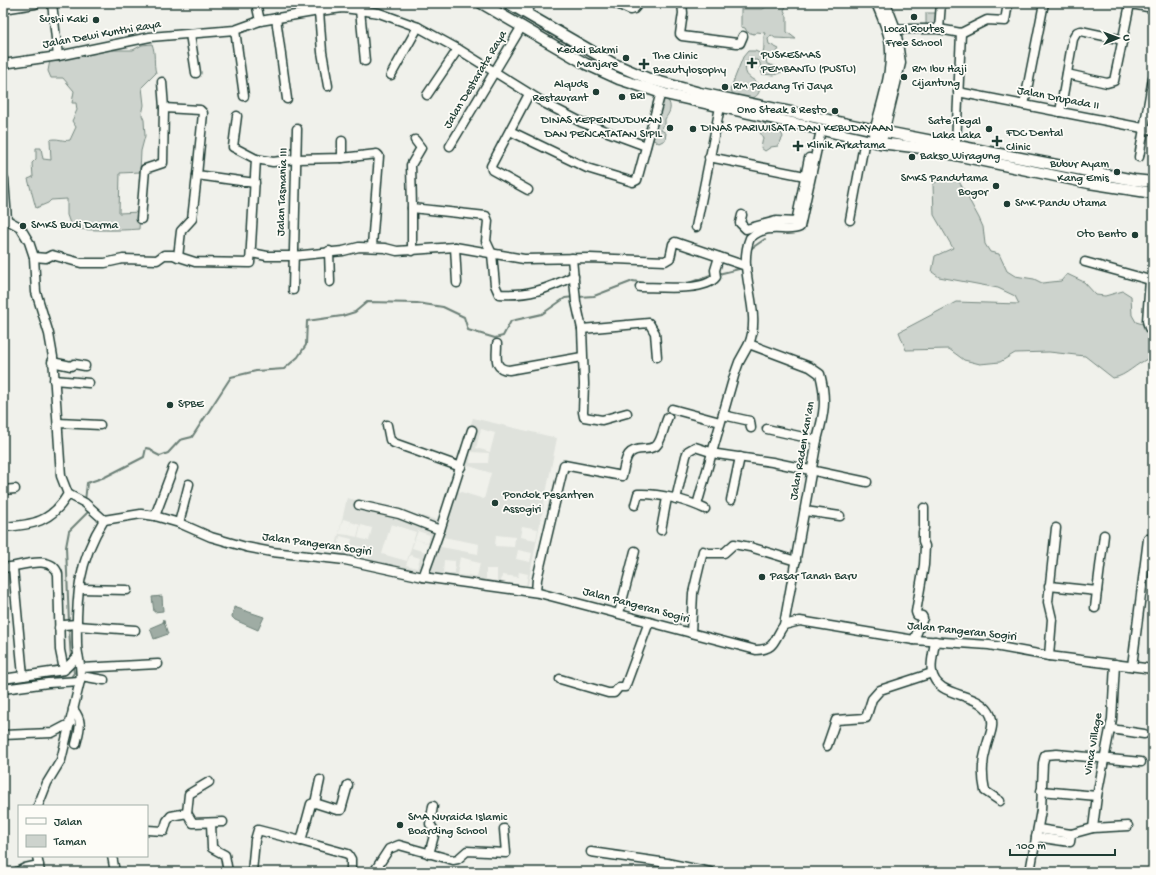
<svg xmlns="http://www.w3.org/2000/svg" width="1156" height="875" viewBox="0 0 1156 875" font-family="'Gochi Hand',sans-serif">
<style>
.built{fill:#dfe2dc;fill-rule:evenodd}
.green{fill:#cdd3cd;stroke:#768880}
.water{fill:#9faca4;stroke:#6c8077}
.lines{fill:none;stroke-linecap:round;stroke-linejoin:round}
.stream{stroke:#6c8077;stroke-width:2}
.minor-casing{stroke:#1f3d34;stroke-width:11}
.major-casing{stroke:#1f3d34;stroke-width:13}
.minor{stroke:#fdfcf7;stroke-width:8}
.major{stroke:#fdfcf7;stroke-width:10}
.poi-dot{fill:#1f3d34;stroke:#fdfcf7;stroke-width:1.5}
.labels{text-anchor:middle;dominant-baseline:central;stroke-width:3.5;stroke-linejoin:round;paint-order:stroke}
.poi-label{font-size:12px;fill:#1f3d34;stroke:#fdfcf7;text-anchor:start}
.street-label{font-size:12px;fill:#1f3d34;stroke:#fdfcf7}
</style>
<rect width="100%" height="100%" fill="#f0f1eb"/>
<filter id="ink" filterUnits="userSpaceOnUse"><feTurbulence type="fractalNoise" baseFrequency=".025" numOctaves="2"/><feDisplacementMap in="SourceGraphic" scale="8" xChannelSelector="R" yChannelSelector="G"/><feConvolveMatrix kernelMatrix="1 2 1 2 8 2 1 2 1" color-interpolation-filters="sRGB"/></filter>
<g filter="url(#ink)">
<!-- built -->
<path class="built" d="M473,418L557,438L527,589L334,555L347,498L438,520ZM481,429L495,433L490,452L476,448ZM471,452L489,453L488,463H470ZM466,465L491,473L484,499L458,491ZM343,519L351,521L348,535L339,534ZM351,522L360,525L357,537L348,535ZM391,524L416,532L407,561L382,554ZM361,525L372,528L369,541L358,538ZM522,526L538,529L536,540L520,537ZM418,531L430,535L428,543L415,539ZM496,535L515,537L514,547L495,546ZM340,536L352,539L350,549L338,547ZM443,537L479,544L478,554L441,547ZM415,539L432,545L429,553L412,548ZM351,545L371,549L368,559L349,554ZM518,550L532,553L530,562L516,559ZM410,555L420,558L417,568L406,565ZM460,557L471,560L468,576L457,575ZM444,560L455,561V574H443ZM471,561L480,563L477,577L468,575ZM486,569H497V581L486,580ZM519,572L528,574L526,587L501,583L502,575L518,577Z"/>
<!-- green -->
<g class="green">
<path d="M765,3H788L784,10L787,17V32L796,39L775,38L771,35L768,39L769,44L779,49L774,56L766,59L767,64L781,68L782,72L774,75L762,74L760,63L757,60H749L746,63C743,78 752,77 760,85C760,102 747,99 735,96L730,90L743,57L748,51H755L762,54C766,47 762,40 765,33L757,32L754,34L747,32L745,28L741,27V9H763L766,7Z"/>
<polygon points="926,13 939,13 938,29 926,28"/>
<path d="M152,44C156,54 153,63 156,73L142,87L144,105L142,115L144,120L145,136L141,151L140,172L120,173L119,213L140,212L139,229C117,231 94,230 72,229L67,215V199L51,200L48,203L36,208L28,179L33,177L32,163L36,159V148H41L43,159L51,160L50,140C57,137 63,142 70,140L76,127L72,121L77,110L76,103H72L74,91L63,78H51L48,71L50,60L77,53L109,50H133L142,45Z"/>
<path d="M664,98L669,102C672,109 669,113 665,119V124L662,126L661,130L666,133L665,140L659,143L646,136L643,141L645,129L648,127L661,100Z"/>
<polygon points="764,124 771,127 779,127 783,137 778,146 771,147 765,151 761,148 763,138 759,130 760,126"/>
<path d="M952,178L960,183L979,218L983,227L985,244L990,252L999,254L1007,271L1015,276L1034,279L1042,283L1061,281L1067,274L1084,282L1096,295L1105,296L1123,291L1131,296L1132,315L1136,322L1153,327V360L1150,358C1136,363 1127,376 1113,378L1085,356L1049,352L1015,353L1000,362L980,364L964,360L949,349L906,350L899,332L956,302L1019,304L1015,296L998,288L939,277L932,272L935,256L953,248L934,215L933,184L942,179Z"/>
</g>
<!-- water -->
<g class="water">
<polygon points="162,596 163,611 154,612 152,597"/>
<polygon points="234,607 264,617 258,630 235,620 232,617"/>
<polygon points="164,622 168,634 154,639 150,628"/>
</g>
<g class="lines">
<!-- stream -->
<g class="stream">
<polyline points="749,250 765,239"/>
<polyline points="718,274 739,269 740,265"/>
<polyline points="689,283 713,274"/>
<polyline points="578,297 594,296 633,281 643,283"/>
<polyline points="85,501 87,483 105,477 144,457 146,448 151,449 154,453 160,456 168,453 180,440 192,437 231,377 256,371 284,369 298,357 306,345 307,321 342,316 355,312 367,302 417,303 443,307 464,317 468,330 495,338 503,336 511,321 542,314 565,298 574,297"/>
<polyline points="163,620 164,622"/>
<polyline points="69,623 66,547 69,531 89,511"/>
<polyline points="69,628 71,659"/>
<polyline points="16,681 54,676 65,678 71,677 74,673 73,665"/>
</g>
<defs>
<g id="minor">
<polyline points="52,3 58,56"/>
<polyline points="256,3 260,21"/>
<polyline points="615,3 630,10 634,9 639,3"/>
<polyline points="682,3 683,13 680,34 682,36 737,43 740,43 743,36"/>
<polyline points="1126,3 1153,8"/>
<polyline points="360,10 365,61"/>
<polyline points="319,11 322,52 328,86"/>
<polyline points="526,13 532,3"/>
<polyline points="276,18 287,99"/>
<polyline points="895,29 939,29 961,33 987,20 1005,21 1008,3"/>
<polyline points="939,29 941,3"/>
<polyline points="235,30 244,96"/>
<polyline points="190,34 196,73"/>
<polyline points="3,64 58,56 150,37 235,30 260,21 319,11 343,8 360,10 379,13 418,27 458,49 546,104 581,122 646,146"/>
<polyline points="1067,74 1107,83 1114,81 1130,4"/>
<polyline points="391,75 418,27"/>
<polyline points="958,92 1153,130"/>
<polyline points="427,95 458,49"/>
<polyline points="1024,105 1044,3"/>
<polyline points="164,108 200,110 203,113 197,175 255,183"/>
<polyline points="1060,112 1073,39 1077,32 1081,31 1123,40"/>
<polyline points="510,131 587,168 633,182 637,180 661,92"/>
<path d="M415,140L421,148L411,165L412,208L486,216L488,221L486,241L492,254L495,285L499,294C529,296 547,289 574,276"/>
<polyline points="956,145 961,33"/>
<polyline points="450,146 522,26"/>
<polyline points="709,157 805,176"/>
<polyline points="1139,157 1153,78"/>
<polyline points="342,158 377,154 379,156 372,246"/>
<polyline points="256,159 273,162 296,159 342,158 342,141"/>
<polyline points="4,179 7,220"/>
<polyline points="528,190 492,170 491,166 529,94"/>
<polyline points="742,215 740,223 746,229 776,221 796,222 809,158"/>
<polyline points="141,219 145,169 163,163 164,108 162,82"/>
<polyline points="850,220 865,139"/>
<polyline points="3,221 7,220 20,227 29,242 34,257 36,292 49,334 53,357 61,476 68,494 85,503 104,520"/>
<polyline points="696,227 720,107"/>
<polyline points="455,247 457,283"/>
<polyline points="329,251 330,282"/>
<polyline points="412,251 412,208"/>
<polyline points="252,253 267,256 293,256 343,251 359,247 385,248 397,251 455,247 524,259 590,258 665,261 670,258 673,244 675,242 746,266"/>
<polyline points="34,257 46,258 52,255 81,263 105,263 123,259 157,260 164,255 173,255 195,262 250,263 256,159 233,147 237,116"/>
<polyline points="178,257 181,231 192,219 197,175"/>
<polyline points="572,258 576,302 582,329 584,384 583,412 584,417 602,420 627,413"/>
<polyline points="1085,262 1150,280"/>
<polyline points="1153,281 1150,280 1147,321 1149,328 1153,330"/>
<path d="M640,287C658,287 705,292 716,277L715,270L719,257"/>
<polyline points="293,290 297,129"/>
<polyline points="582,329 649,323 655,333 657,357"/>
<path d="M497,344C497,357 493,369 509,370L582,357"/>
<polyline points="52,362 71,366 74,364 85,366"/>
<polyline points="54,380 89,383"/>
<polyline points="672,409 720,422"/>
<polyline points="723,415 750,421 751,428"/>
<polyline points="58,423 100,425"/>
<polyline points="387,425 390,440 394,443 461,467"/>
<polyline points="767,429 817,440"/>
<polyline points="3,490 15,489"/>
<polyline points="676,499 686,456 688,451 695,447 717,454 772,462 867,482"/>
<polyline points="731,500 740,457"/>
<polyline points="359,505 399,514 440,530 423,577"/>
<path d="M635,505L638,494C659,493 686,500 705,509"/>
<polyline points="697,505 734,376 739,362 749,344"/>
<polyline points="805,511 840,516"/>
<polyline points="155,516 173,468"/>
<path d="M104,520L141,514L155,516L179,523L211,537L246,547L272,552L345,560L423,577L539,593L756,650C776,650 774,638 784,625L800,621L914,640L989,645L1049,656L1153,669"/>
<polyline points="179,523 189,484"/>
<path d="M3,527C33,525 52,522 68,494"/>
<polyline points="440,530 472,430"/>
<polyline points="661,530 667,498"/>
<path d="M3,568C19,567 51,553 58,574L60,650L64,670L3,679"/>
<polyline points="13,568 23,676"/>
<polyline points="1049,586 1097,591 1104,535"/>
<polyline points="80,589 127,590"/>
<path d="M536,592L537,579L564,465L622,476C626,460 625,449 644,449C648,449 652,448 656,446C662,441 664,425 668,417"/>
<polyline points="1095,608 1097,591"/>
<polyline points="619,613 635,551"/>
<path d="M784,625L817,440C824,414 827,400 820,374L810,367L749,344C763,310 736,272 750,238C770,221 786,234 800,227L821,130"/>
<polyline points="77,626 135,630"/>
<polyline points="59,628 64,625 77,624"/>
<polyline points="691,633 693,593 703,551 708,553 724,553 734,544 750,547 796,561"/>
<polyline points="914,640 923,618 922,616 917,615 916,612 924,565 925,546 923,541 923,532 924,528 924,508"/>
<path d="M935,641C934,651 930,663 932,672C937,700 981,690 991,716C995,727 988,738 986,749C982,762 982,777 985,791L1000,801"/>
<polyline points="1049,656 1052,619 1048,602 1056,528"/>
<polyline points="1132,666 1148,539"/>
<polyline points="81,668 158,664"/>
<polyline points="64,670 78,656"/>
<polyline points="81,676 104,680"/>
<polyline points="560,679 608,693 614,693 619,687 625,687 649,622"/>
<polyline points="3,689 48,683 80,681"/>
<path d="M73,709C83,721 80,728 76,744"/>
<polyline points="1111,729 1144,734"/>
<polyline points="3,735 52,733 71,723"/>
<polyline points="827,746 836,720 866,718 872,699 880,690 932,673"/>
<polyline points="348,785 341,810 337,810 315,803 311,804 301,841 348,854 351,859 351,872"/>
<polyline points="1041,791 1097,796"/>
<polyline points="315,803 320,780"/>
<path d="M38,806L47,783L61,760L80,681C83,668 77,657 77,644C76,598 78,561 104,520"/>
<polyline points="187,813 189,794 209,782"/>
<polyline points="211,823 212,848 225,855 228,872"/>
<polyline points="1093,828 1097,796 1112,719 1115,664"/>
<polyline points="1038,829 1071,834 1093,828 1128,826"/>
<polyline points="147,830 164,831 167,821 171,816 187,813 193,823 223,822"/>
<polyline points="1036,837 1070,842 1071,834"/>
<polyline points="591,852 667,863 710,872"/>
<polyline points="429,854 435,832 430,824 433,806"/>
<polyline points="37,856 40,872"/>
<polyline points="112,856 115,872"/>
<polyline points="17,872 25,868 39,865"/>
<polyline points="252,872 255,840 258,830 301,841"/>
<polyline points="374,872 389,849 399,845 453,860 458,859 467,851 506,853 504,829"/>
<polyline points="1030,872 1041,810 1043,763 1045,755 1057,754 1141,762"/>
</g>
<g id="major">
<polyline points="481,3 586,64 619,79 665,94 880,143 922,148 1089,183 1153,193"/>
<polyline points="508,3 612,63 649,79 700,93 876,130 1134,180 1153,182"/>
<polyline points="3,8 35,3"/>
<path d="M874,136C881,105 897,67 889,35C886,24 881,13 877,3"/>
<polyline points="882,137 900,63 895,29 885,3"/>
</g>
</defs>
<!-- minor casing -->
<use href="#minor" class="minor-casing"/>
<!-- major casing -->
<use href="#major" class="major-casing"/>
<!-- minor -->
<use href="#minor" class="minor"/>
<!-- major -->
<use href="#major" class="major"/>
</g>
</g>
<!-- markers -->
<g class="poi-dot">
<circle cx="914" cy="17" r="4"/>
<circle cx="96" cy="20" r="4"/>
<circle cx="626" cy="58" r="4"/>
<path d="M750 57h4v4h4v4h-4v4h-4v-4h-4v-4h4z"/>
<path d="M642 58h4v4h4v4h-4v4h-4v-4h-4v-4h4z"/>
<circle cx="904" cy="77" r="4"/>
<circle cx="725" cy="87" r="4"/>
<circle cx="596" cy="92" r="4"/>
<circle cx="622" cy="97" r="4"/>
<circle cx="835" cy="111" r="4"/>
<circle cx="670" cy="128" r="4"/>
<circle cx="693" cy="129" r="4"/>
<circle cx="989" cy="129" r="4"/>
<path d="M995 135h4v4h4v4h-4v4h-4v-4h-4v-4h4z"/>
<path d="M796 140h4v4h4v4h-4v4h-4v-4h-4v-4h4z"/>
<circle cx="912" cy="157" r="4"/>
<circle cx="1117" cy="172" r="4"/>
<circle cx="996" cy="186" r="4"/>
<circle cx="1007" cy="204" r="4"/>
<circle cx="23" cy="226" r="4"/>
<circle cx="1135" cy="235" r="4"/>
<circle cx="170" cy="405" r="4"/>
<circle cx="495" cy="503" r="4"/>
<circle cx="762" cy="577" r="4"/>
<circle cx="400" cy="825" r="4"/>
</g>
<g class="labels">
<!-- poi labels -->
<g class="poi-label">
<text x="88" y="20" text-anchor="end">Sushi Kaki</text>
<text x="914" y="30" text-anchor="middle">Local Routes<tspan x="914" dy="14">Free School</tspan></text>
<text x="618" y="51" text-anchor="end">Kedai Bakmi<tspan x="618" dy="14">Manjare</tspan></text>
<text x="761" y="56">PUSKESMAS<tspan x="761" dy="14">PEMBANTU (PUSTU)</tspan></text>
<text x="653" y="57">The Clinic<tspan x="653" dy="14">Beautylosophy</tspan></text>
<text x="912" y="70">RM Ibu Haji<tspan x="912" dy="14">Cijantung</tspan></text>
<text x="588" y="85" text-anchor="end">Alquds<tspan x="588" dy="14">Restaurant</tspan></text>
<text x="733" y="87">RM Padang Tri Jaya</text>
<text x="630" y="97">BRI</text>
<text x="827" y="111" text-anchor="end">Ono Steak &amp; Resto</text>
<text x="662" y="121" text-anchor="end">DINAS KEPENDUDUKAN<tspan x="662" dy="14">DAN PENCATATAN SIPIL</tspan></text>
<text x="981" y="122" text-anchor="end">Sate Tegal<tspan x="981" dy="14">Laka Laka</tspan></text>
<text x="701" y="129">DINAS PARIWISATA DAN KEBUDAYAAN</text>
<text x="1006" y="134">FDC Dental<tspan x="1006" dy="14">Clinic</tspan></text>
<text x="807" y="146">Klinik Arkatama</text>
<text x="920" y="157">Bakso Wiragung</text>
<text x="1109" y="165" text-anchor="end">Bubur Ayam<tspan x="1109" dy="14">Kang Emis</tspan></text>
<text x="988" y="179" text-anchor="end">SMKS Pandutama<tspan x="988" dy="14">Bogor</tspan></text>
<text x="1015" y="204">SMK Pandu Utama</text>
<text x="31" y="226">SMKS Budi Darma</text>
<text x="1127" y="235" text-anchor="end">Oto Bento</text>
<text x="178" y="405">SPBE</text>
<text x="503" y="496">Pondok Pesantren<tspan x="503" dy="14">Assogiri</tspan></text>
<text x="770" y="577">Pasar Tanah Baru</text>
<text x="408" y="818">SMA Nuraida Islamic<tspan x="408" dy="14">Boarding School</tspan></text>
</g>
<!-- street labels -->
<g class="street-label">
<text transform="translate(102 35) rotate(-10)">Jalan Dewi Kunthi Raya</text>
<text transform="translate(476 80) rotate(-59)">Jalan Destarata Raya</text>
<text transform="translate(1058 99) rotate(11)">Jalan Drupada II</text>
<text transform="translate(283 192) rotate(-88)">Jalan Tasmania III</text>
<text transform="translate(803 451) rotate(-80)">Jalan Raden Kan'an</text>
<text transform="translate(317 545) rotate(8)">Jalan Pangeran Sogiri</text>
<text transform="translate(636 606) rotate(15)">Jalan Pangeran Sogiri</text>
<text transform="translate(962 632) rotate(6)">Jalan Pangeran Sogiri</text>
<text transform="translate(1094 744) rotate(-80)">Vinca Village</text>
</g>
</g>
<!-- margin -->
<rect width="1156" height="875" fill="none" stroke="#fdfcf7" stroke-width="16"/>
<rect x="8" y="8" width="1140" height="859" fill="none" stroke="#1f3d34" stroke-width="1.5" filter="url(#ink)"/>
<!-- legend -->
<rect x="18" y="805" width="130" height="52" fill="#fdfcf7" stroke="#a4b0a9"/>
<rect x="26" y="818" width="20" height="6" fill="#fdfcf7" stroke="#a4b0a9"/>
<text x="54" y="825" font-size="12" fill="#1f3d34">Jalan</text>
<rect x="26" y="835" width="20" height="12" fill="#cdd3cd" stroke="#a4b0a9"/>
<text x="54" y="845" font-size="12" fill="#1f3d34">Taman</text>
<!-- north arrow -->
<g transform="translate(1118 38) rotate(89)" stroke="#fdfcf7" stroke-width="3" paint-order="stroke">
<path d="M0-3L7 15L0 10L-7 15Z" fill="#1f3d34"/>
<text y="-6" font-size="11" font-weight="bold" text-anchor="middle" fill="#1f3d34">U</text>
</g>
<!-- scale -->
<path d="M1010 849v6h105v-6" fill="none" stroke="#1f3d34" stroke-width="2"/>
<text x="1016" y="849" font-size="12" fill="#1f3d34" stroke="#fdfcf7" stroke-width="3" paint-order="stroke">100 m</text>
</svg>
